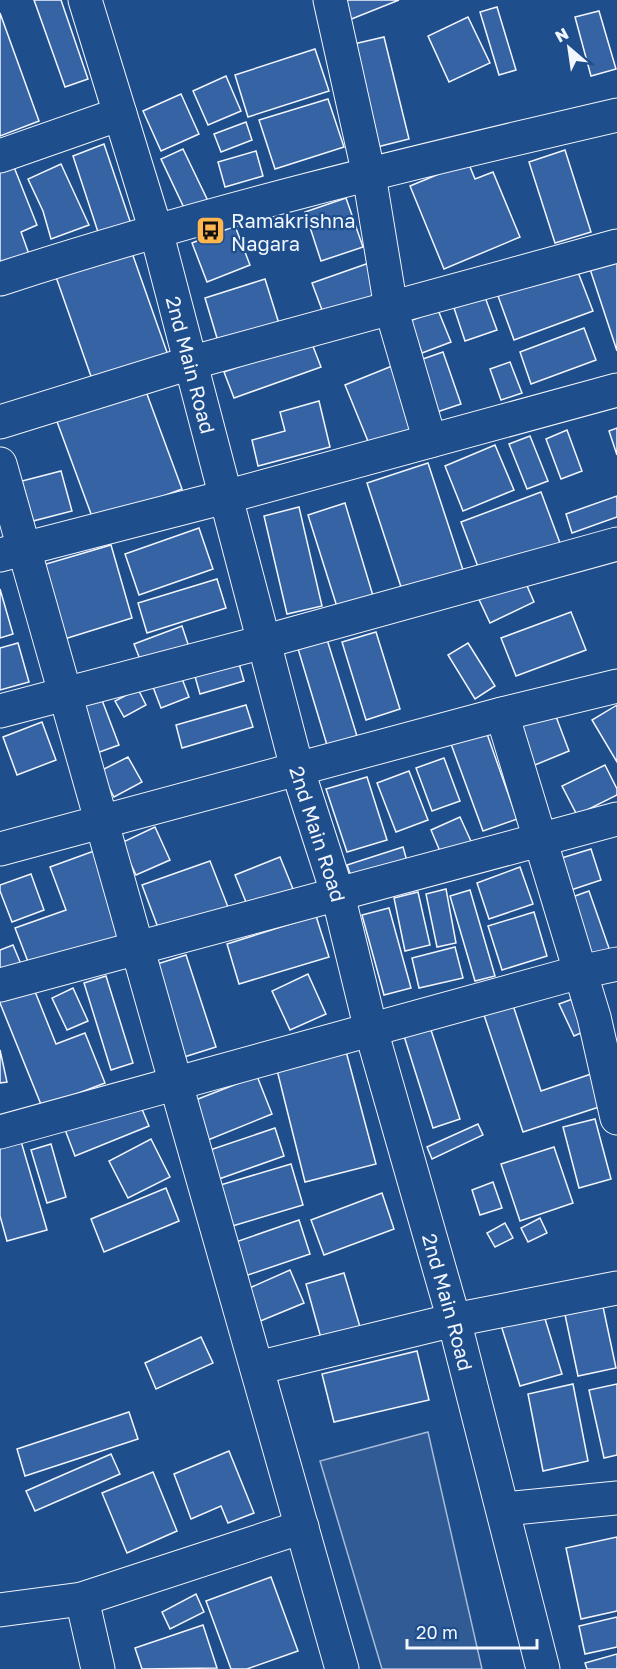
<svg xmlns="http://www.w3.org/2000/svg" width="617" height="1669" viewBox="0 0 617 1669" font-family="'Golos Text',sans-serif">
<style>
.built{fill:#305b95;stroke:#a8bbd7;stroke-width:1.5}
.building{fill:#3563a3;stroke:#f2f6ff;stroke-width:1.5}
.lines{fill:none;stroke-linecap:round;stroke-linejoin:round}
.minor-casing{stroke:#f2f6ff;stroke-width:35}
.minor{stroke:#1f4e8c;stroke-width:33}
.labels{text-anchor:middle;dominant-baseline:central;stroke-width:4.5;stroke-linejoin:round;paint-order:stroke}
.poi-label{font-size:20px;fill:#f2f6ff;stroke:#1f4e8c;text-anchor:start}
.street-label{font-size:20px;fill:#f2f6ff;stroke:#1f4e8c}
</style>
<rect width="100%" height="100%" fill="#1f4e8c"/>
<!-- built -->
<polygon class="built" points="428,1432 482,1669 382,1669 320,1461"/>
<!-- building -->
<g class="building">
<polygon points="34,0 61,0 88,79 65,87"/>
<polygon points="341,0 399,0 349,20"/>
<polygon points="497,7 516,70 499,75 480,12"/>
<polygon points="599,11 616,69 591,76 575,17"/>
<polygon points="0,13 39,121 0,136"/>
<polygon points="468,17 490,63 449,82 428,36"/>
<polygon points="384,37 409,139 369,149 345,46"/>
<polygon points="315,49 329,91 248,117 235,75"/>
<polygon points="226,76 241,111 208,125 193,91"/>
<polygon points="181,94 199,134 161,151 143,111"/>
<polygon points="328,99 344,147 275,169 259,120"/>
<polygon points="246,122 252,140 221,152 214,134"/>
<polygon points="104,144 132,227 100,238 73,156"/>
<polygon points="183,149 208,201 186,212 161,159"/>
<polygon points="565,150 591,232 555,243 529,162"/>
<polygon points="256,151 263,176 225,187 218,162"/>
<polygon points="12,162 37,225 21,232 30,257 0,269 0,167"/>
<polygon points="468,162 475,179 493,172 520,237 444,269 410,186"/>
<polygon points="61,164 89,225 51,239 43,211 28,179"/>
<polygon points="346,198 363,247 321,261 305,212"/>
<polygon points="235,226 250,265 207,282 192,243"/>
<polygon points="131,250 169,358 94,385 56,277"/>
<polygon points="617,257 617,351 589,266"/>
<polygon points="369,263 382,298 325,318 312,283"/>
<polygon points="576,267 593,311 514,340 498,296"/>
<polygon points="265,279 281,330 220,348 205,298"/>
<polygon points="485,297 497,330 465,341 454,308"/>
<polygon points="438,310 451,342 422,353 410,321"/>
<polygon points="584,328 596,360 531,384 520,352"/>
<polygon points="311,341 321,367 234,398 224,372"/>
<polygon points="443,352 461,404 434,413 417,361"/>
<polygon points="510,362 522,393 501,400 490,369"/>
<polygon points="397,364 424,431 372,451 345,385"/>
<polygon points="144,386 182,489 94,522 56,419"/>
<polygon points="319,401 330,447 258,466 252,440 285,431 280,412"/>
<polygon points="617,428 617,455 609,431"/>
<polygon points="567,430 582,471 561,479 546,439"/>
<polygon points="530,436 548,481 527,489 509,444"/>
<polygon points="495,445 514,490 463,511 445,466"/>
<polygon points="428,463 463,570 402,590 367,483"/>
<polygon points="61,471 72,511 33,521 22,481"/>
<polygon points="541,492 560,543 480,572 461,522"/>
<polygon points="617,496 617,517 572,533 566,514"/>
<polygon points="345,503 374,599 338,610 308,515"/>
<polygon points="299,507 322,606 287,614 264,516"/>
<polygon points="199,528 213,569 139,595 125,554"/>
<polygon points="111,545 132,618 58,641 36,567"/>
<polygon points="521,572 534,602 490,623 476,593"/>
<polygon points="217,579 226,608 147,633 138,603"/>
<polygon points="0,589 13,634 0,638"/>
<polygon points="571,612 586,650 516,676 501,638"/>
<polygon points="182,626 190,650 143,667 134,644"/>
<polygon points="376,632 400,709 366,720 342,642"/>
<polygon points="325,633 357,736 327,745 296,642"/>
<polygon points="18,643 29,682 0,690 0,648"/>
<polygon points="468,643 495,686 475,699 448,655"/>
<polygon points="238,660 244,681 200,694 194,673"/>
<polygon points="181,676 189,697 161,708 153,687"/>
<polygon points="97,687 119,745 94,754 72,693"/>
<polygon points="138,689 146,705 124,717 115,701"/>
<polygon points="246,705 253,727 182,748 176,725"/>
<polygon points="617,705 617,762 592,720"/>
<polygon points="552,706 569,751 530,767 511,722"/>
<polygon points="42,722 56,760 17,775 3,737"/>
<polygon points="486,731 517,819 483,831 451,744"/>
<polygon points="128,757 142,782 114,797 100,771"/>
<polygon points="444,758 460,801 432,811 416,768"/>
<polygon points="605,765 617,789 617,795 577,815 562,786"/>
<polygon points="409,771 428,820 396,832 377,783"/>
<polygon points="367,777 387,840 347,852 326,789"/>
<polygon points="460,817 475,850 445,863 431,830"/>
<polygon points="155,827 170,860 136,875 121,843"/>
<polygon points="403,847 409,868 354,885 347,865"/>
<polygon points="591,849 601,880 565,892 555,860"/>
<polygon points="94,851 126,938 32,972 15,928 66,910 50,867"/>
<polygon points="280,857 293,889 248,907 235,875"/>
<polygon points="210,861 228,907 160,933 142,885"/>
<polygon points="520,867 533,904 489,919 477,883"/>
<polygon points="31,874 44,910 12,922 0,891 0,885"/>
<polygon points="446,889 456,943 437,947 426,894"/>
<polygon points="470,890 495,976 475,981 450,896"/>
<polygon points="589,891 610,951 583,961 561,901"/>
<polygon points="418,892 430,945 405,951 394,898"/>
<polygon points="389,908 411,988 384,995 362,915"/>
<polygon points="534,912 547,956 502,970 488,926"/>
<polygon points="316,916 329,957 239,984 227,944"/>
<polygon points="13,945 23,969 0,978 0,950"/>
<polygon points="455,947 463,978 419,988 412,958"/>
<polygon points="186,955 216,1047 184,1057 154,965"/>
<polygon points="308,974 326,1014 290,1030 272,991"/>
<polygon points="106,976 133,1063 111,1070 84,983"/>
<polygon points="32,984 56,1044 85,1033 105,1083 42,1107 0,1003 0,996"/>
<polygon points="73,988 88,1021 67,1030 52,998"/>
<polygon points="578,997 592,1028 574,1036 559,1004"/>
<polygon points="511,999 541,1091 594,1073 605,1105 523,1132 482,1009"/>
<polygon points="430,1027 460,1119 433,1128 404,1036"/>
<polygon points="343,1040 376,1164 305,1182 274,1058"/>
<polygon points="0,1050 7,1082 0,1083"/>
<polygon points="257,1076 272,1114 208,1140 193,1101"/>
<polygon points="137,1097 149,1126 75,1156 64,1127"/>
<polygon points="595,1119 611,1179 579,1188 563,1127"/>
<polygon points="478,1124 483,1135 432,1159 427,1147"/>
<polygon points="275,1128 284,1156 219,1179 210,1150"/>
<polygon points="18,1131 47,1230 7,1241 0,1216 0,1136"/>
<polygon points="151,1139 170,1177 128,1198 109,1161"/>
<polygon points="51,1144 66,1197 47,1203 31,1150"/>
<polygon points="554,1147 573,1203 520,1221 501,1164"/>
<polygon points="291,1164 303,1205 229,1227 217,1186"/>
<polygon points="493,1182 502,1208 480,1215 472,1190"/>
<polygon points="166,1188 179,1221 104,1252 91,1219"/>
<polygon points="382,1193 394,1229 324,1255 311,1220"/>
<polygon points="540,1218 547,1233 528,1242 521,1228"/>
<polygon points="299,1220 310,1254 242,1277 230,1244"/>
<polygon points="505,1223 513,1238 495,1247 487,1233"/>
<polygon points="290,1270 304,1303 258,1322 245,1290"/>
<polygon points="344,1273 363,1337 324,1349 306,1284"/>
<polygon points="602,1302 616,1368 578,1376 564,1310"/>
<polygon points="542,1309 562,1374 520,1386 500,1322"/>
<polygon points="201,1337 213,1363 156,1389 145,1363"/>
<polygon points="417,1351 429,1400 334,1422 322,1374"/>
<polygon points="573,1384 588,1461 543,1471 528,1394"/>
<polygon points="617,1384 617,1455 604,1458 589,1390"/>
<polygon points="129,1412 138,1439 25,1476 17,1449"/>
<polygon points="229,1451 254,1513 228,1523 221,1506 191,1519 174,1474"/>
<polygon points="111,1454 120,1474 35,1511 26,1491"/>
<polygon points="153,1472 177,1531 127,1553 102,1493"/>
<polygon points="617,1537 617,1611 581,1619 566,1548"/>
<polygon points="271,1577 298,1651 247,1669 231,1669 206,1601"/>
<polygon points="196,1594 204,1612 170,1629 162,1612"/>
<polygon points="617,1617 617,1647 585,1654 579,1626"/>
<polygon points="203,1625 217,1668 142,1669 135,1648"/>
<polygon points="617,1654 617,1669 587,1669 585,1663"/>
</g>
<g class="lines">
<defs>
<g id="minor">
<path id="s1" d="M85,0L156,231L297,768L338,895L371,1030L454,1320L543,1669"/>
<polyline points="330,0 369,175 391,308 430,441"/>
<polyline points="0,156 120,114"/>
<path d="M0,279C202,213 410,163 617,115"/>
<polyline points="0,422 190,363 617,246"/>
<polyline points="0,464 342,1669"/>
<polyline points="0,555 225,497 617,390"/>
<polyline points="0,711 263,642 617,544"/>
<polyline points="502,714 594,1017 617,1118"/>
<polyline points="0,849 502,714 617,686"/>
<polyline points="0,985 617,819"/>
<polyline points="0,1132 580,972 617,964"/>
<polyline points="257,1368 454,1320 617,1288"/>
<polyline points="504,1509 617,1498"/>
<polyline points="0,1610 82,1599"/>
<polyline points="98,1669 82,1599 302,1527"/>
</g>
</defs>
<!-- minor casing -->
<use href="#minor" class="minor-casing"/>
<!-- minor -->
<use href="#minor" class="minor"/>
</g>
<!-- icons -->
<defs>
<symbol id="bus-square" viewBox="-11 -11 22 22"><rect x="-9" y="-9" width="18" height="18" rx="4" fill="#ffb74d" stroke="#1f4e8c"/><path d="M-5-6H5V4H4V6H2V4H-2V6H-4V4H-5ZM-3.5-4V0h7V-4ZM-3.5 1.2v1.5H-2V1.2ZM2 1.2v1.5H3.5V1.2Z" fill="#111"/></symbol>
</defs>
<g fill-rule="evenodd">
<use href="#bus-square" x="194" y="214" width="33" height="33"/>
</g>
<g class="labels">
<!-- poi labels -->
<g class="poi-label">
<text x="231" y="220">Ramakrishna<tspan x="231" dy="23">Nagara</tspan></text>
</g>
<!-- street labels -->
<g class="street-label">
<text stroke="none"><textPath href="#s1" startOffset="380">2nd Main Road</textPath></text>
<text stroke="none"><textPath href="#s1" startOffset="866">2nd Main Road</textPath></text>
<text stroke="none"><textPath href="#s1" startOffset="1352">2nd Main Road</textPath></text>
</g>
</g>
<!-- north arrow -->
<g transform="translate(569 48) rotate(331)" stroke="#1f4e8c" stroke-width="4.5" paint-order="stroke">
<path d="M0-4.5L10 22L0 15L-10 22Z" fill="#f2f6ff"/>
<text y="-9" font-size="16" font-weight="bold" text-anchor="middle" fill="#f2f6ff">N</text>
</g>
<!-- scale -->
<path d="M407 1639v9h130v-9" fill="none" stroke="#f2f6ff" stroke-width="3"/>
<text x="416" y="1639" font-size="18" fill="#f2f6ff" stroke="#1f4e8c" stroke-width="4.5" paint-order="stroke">20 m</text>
</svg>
